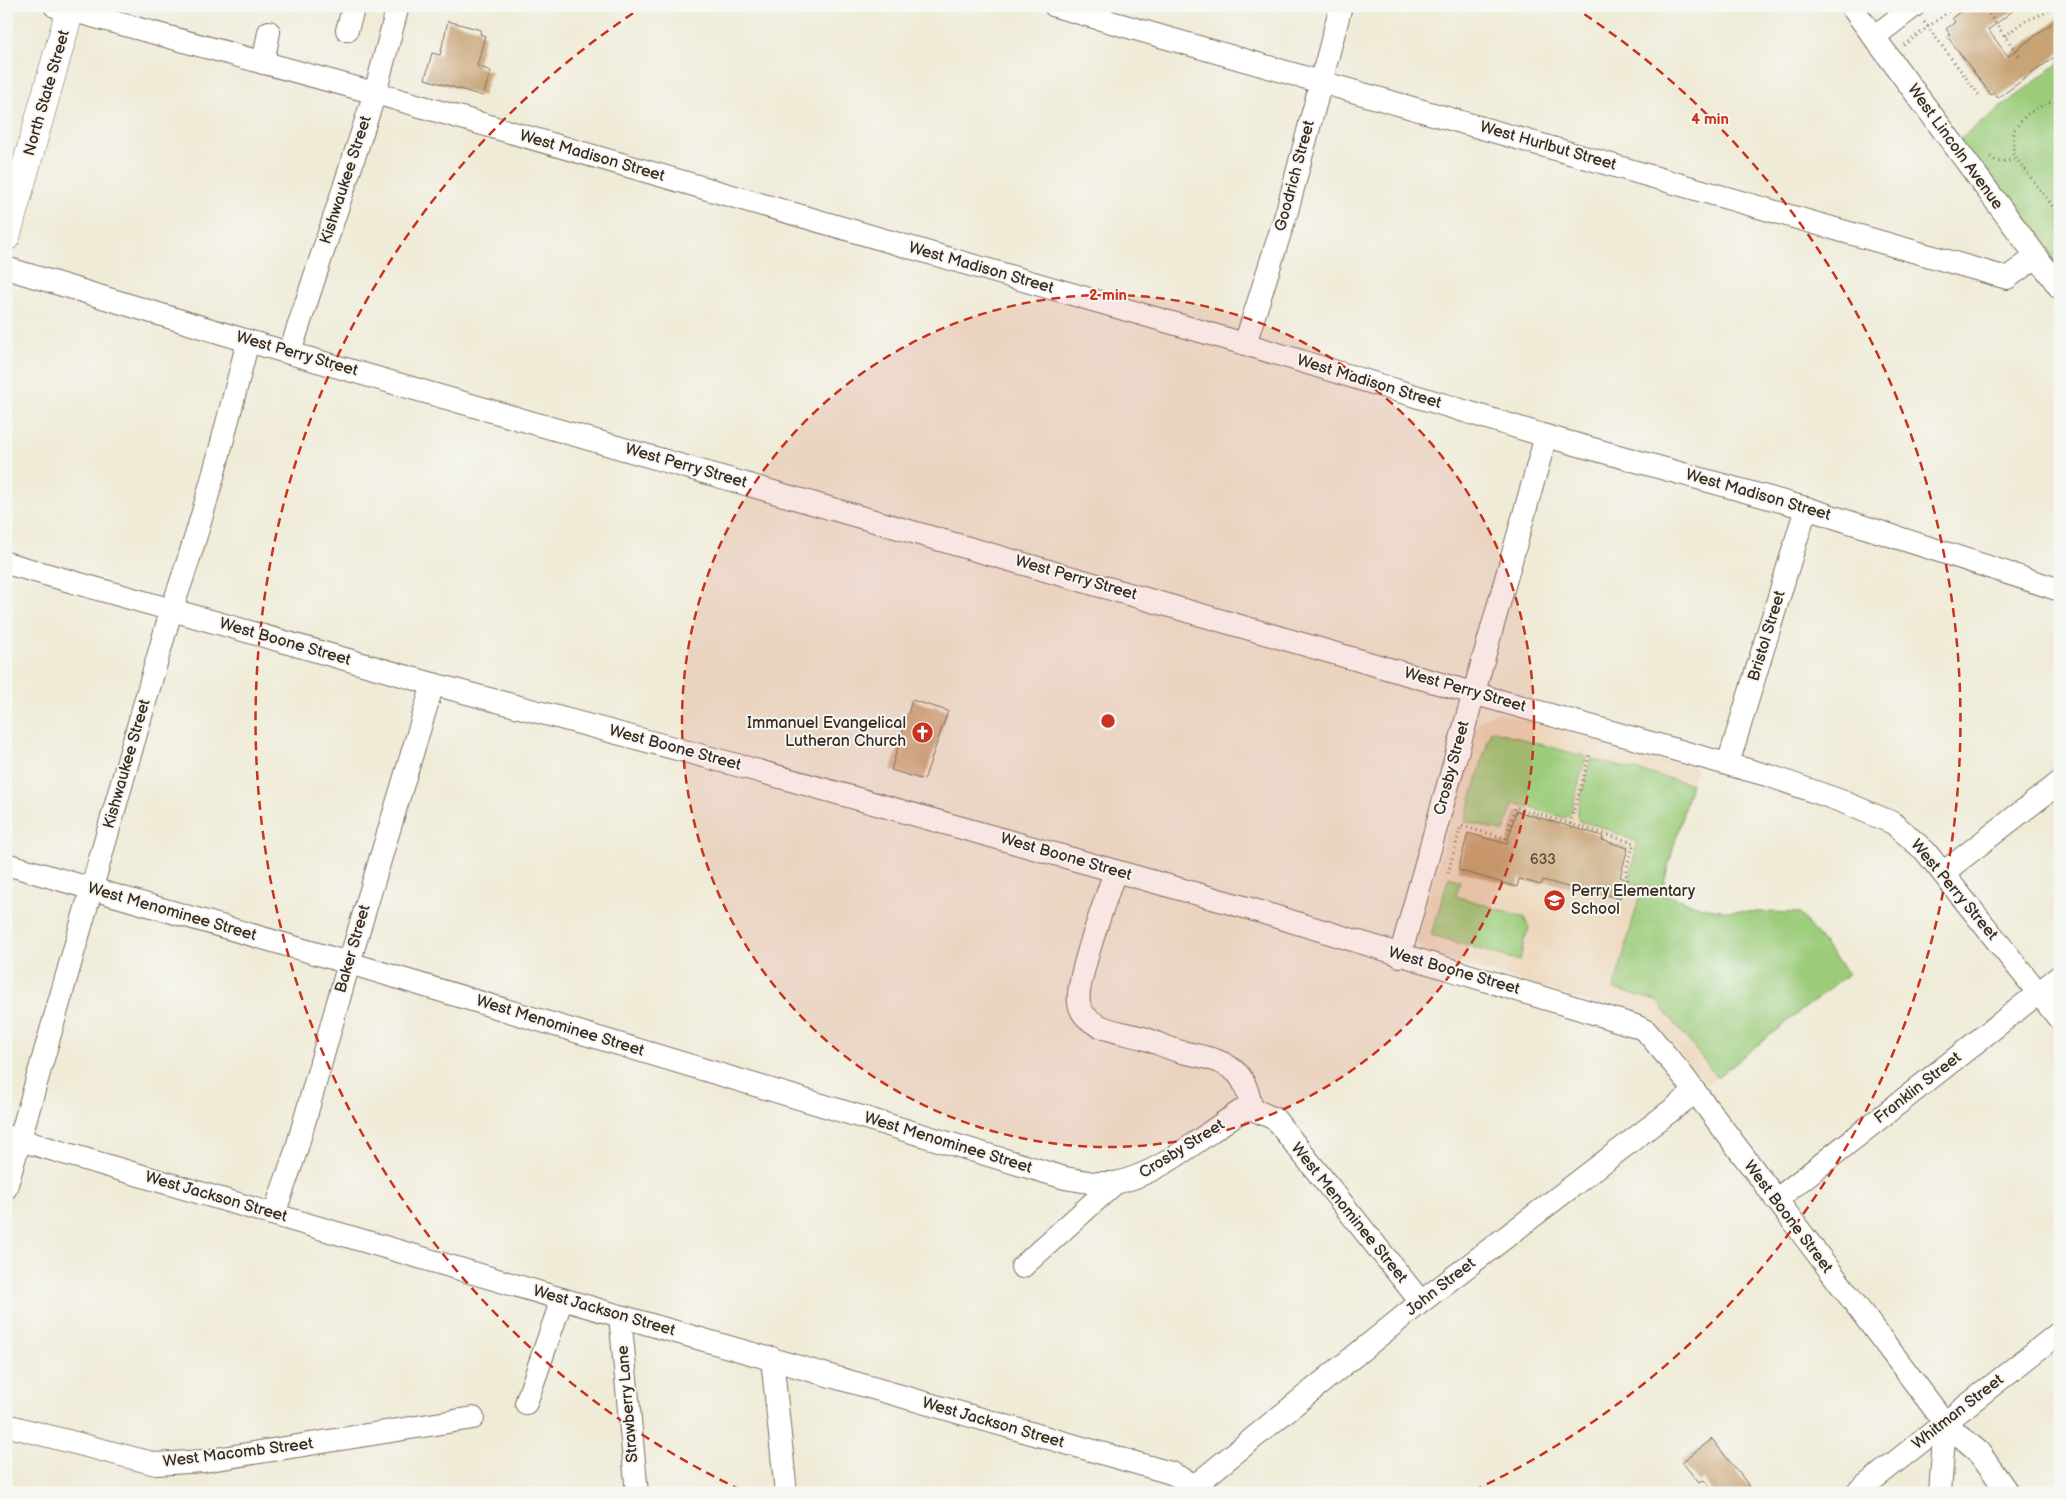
<svg xmlns="http://www.w3.org/2000/svg" width="2066" height="1499" viewBox="0 0 2066 1499" font-family="'Balsamiq Sans',sans-serif">
<style>
.built{fill:#ecd7ba}
.green{fill:#9ccc7a;stroke:#6c7b4c}
.building{fill:#c7a374}
.lines{fill:none;stroke-linecap:round;stroke-linejoin:round}
.minor-casing{stroke:#7a6e5f;stroke-width:24}
.major-casing{stroke:#7a6e5f;stroke-width:29}
.path{stroke:#7a6e5f;stroke-width:3;stroke-dasharray:1 4;stroke-linecap:butt}
.minor{stroke:#fff;stroke-width:22}
.major{stroke:#fff;stroke-width:28}
.ring{fill:none;stroke:#c8321e;stroke-width:2.5;stroke-dasharray:9 6}
.labels{text-anchor:middle;dominant-baseline:central;stroke-width:4;stroke-linejoin:round;paint-order:stroke}
.number-label{font-size:14px;fill:#5e4834}
.street-label{font-size:16px;fill:#3b2a1e;stroke:#f6f6f2}
.poi-label{font-size:16px;fill:#3b2a1e;stroke:#f6f6f2;text-anchor:end}
.centre{fill:#c8321e;stroke:#f6f6f2;stroke-width:2.5}
.ring-label{font-size:15px;text-anchor:middle;font-weight:bold;fill:#c8321e;stroke:#f6f6f2;stroke-width:4;stroke-linejoin:round;paint-order:stroke}
</style>
<rect width="100%" height="100%" fill="#f6f6f2"/>
<filter id="ink" filterUnits="userSpaceOnUse"><feTurbulence type="fractalNoise" baseFrequency=".02" numOctaves="2"/><feDisplacementMap in="SourceGraphic" scale="10" xChannelSelector="R" yChannelSelector="G"/><feConvolveMatrix kernelMatrix="1 2 1 2 8 2 1 2 1" color-interpolation-filters="sRGB"/></filter>
<filter id="wash" filterUnits="userSpaceOnUse"><feTurbulence type="fractalNoise" baseFrequency=".0096" numOctaves="4" result="noise"/><feDisplacementMap in="SourceGraphic" scale="20" xChannelSelector="R" yChannelSelector="G"/><feGaussianBlur stdDeviation="1.12" result="paint"/><feColorMatrix in="noise" values="0 0 0 0 0 0 0 0 0 0 0 0 0 0 0 0 0 1.4 0 .05"/><feComposite in="paint" operator="in"/></filter>
<g filter="url(#wash)">
<rect width="100%" height="100%" fill="#f0ebd7"/>
<!-- built -->
<polygon class="built" points="1496,712 1696,768 1661,893 1702,907 1728,911 1799,913 1848,974 1707,1085 1653,1022 1423,952 1416,941 1477,725 1480,720"/>
<!-- green -->
<g class="green">
<polygon points="2060,62 2060,287 1953,144"/>
<polygon points="1491,730 1586,757 1571,812 1566,818 1514,803 1504,832 1465,821"/>
<polygon points="1591,759 1691,784 1661,893 1702,907 1728,911 1799,913 1848,974 1717,1077 1657,1001 1614,989 1642,887 1629,883 1637,842 1605,828 1579,821 1577,814"/>
<polygon points="1449,877 1460,881 1456,896 1524,917 1529,929 1524,940 1520,961 1431,935"/>
</g>
<g id="blocks">
<!-- building -->
<g class="building">
<polygon points="1967,6 2019,6 1988,30 2008,56 2060,17 2060,53 1998,98 1994,93 1991,95 1947,36 1950,34 1946,29 1955,22 1952,18"/>
<polygon points="448,21 481,30 480,34 485,36 477,66 491,71 483,96 425,79 432,53 440,55"/>
<polygon points="912,700 948,711 924,780 891,770"/>
<polygon points="1516,811 1603,836 1602,840 1628,848 1620,877 1625,879 1620,899 1589,890 1588,893 1543,880 1541,885 1519,879 1517,887 1458,870 1468,833 1507,844"/>
<polygon points="1712,1439 1755,1493 1714,1493 1704,1480 1699,1483 1682,1462"/>
</g>
</g>
</g>
<g filter="url(#ink)">
<use href="#blocks" fill-opacity="0" stroke="#7a6e5f" stroke-width="1"/>
<g class="lines">
<defs>
<g id="minor">
<polyline points="55,6 375,93 1245,344 1546,436 1806,508 2060,590"/>
<polyline points="1055,6 2007,278 2036,257"/>
<polyline points="1851,6 2060,288"/>
<polyline points="347,30 354,6"/>
<polyline points="1874,37 1914,6"/>
<polyline points="263,63 269,32"/>
<polyline points="6,268 248,341 1497,700 1770,776 1841,801 1893,823 1925,851 2060,1020"/>
<polyline points="1245,344 1287,211 1341,6"/>
<polyline points="290,352 375,93 398,6"/>
<polyline points="6,563 433,684 737,765 1244,907 1636,1026 1646,1031 1681,1073 1945,1423 1979,1452 2008,1493"/>
<polyline points="1728,764 1806,508"/>
<polyline points="6,864 349,963 1065,1178 1094,1183 1115,1183"/>
<path d="M1115,871C1107,897 1075,980 1079,1003C1084,1030 1123,1032 1143,1038C1156,1042 1169,1049 1182,1052C1203,1057 1223,1059 1238,1074C1247,1084 1249,1098 1252,1109"/>
<polyline points="1943,873 2060,782"/>
<polyline points="1400,956 1546,436"/>
<polyline points="6,1136 620,1316 1171,1473 1187,1481 1197,1493"/>
<path d="M6,1188L171,611C203,523 225,431 248,341"/>
<polyline points="1776,1200 2060,976"/>
<polyline points="274,1214 296,1151 349,963 433,684"/>
<path d="M1022,1267L1115,1183C1163,1173 1200,1137 1241,1111L1252,1109L1275,1119L1421,1302"/>
<polyline points="620,1316 637,1493"/>
<polyline points="772,1358 786,1493"/>
<polyline points="526,1403 562,1299"/>
<polyline points="6,1425 156,1464 204,1461 473,1418"/>
<polyline points="1193,1487 1421,1302 1694,1093"/>
<polyline points="1856,1493 2060,1332"/>
<polyline points="1940,1493 1945,1423"/>
</g>
<polyline id="major" points="6,237 71,6"/>
</defs>
<!-- minor casing -->
<use href="#minor" class="minor-casing"/>
<!-- major casing -->
<use href="#major" class="major-casing"/>
<!-- path -->
<g class="path">
<polyline points="1983,6 2021,58"/>
<polyline points="1924,22 1979,95"/>
<polyline points="2005,36 2023,22 2047,12 2054,6"/>
<polyline points="1904,45 1956,6"/>
<polyline points="2060,101 2046,103 2026,115 2014,130 2013,154 2060,216"/>
<polyline points="1990,157 1998,162 2017,160"/>
<polyline points="1570,824 1590,754"/>
<polyline points="1448,873 1461,826 1506,838 1515,807 1634,843 1625,873 1629,883"/>
</g>
<!-- minor -->
<use href="#minor" class="minor"/>
<!-- major -->
<use href="#major" class="major"/>
</g>
</g>
<!-- distance rings -->
<circle cx="1108" cy="721" r="426" fill="#c8321e" fill-opacity=".12"/>
<g class="ring">
<circle cx="1108" cy="721" r="426"/>
<path d="M741 1490A852 852 0 0 1 644 6M1572 6A852 852 0 0 1 1475 1490"/>
</g>
<!-- icons -->
<defs>
<symbol id="church-disc" viewBox="-11 -11 22 22"><circle r="9.5" fill="#c8321e" stroke="#f6f6f2"/><path d="M-1.2-6h2.4v3.5h3.3v2.4h-3.3V6h-2.4V-.1h-3.3v-2.4h3.3Z" fill="#fff"/></symbol>
<symbol id="school-disc" viewBox="-11 -11 22 22"><circle r="9.5" fill="#c8321e" stroke="#f6f6f2"/><path d="M0-5L7-2L0 1L-7-2ZM-4 1L0 2.5L4 1V4Q0 6-4 4Z" fill="#fff"/></symbol>
</defs>
<g fill-rule="evenodd">
<use href="#church-disc" x="910" y="720" width="25" height="25"/>
<use href="#school-disc" x="1542" y="888" width="25" height="25"/>
</g>
<g class="labels">
<!-- number labels -->
<g class="number-label">
<text x="1543" y="859">633</text>
</g>
<!-- street labels -->
<g class="street-label">
<text transform="translate(47 93) rotate(-74)">North State Street</text>
<text transform="translate(1548 146) rotate(16)">West Hurlbut Street</text>
<text transform="translate(1955 147) rotate(54)">West Lincoln Avenue</text>
<text transform="translate(592 156) rotate(16)">West Madison Street</text>
<text transform="translate(1295 176) rotate(-75)">Goodrich Street</text>
<text transform="translate(346 180) rotate(-72)">Kishwaukee Street</text>
<text transform="translate(981 268) rotate(16)">West Madison Street</text>
<text transform="translate(297 354) rotate(16)">West Perry Street</text>
<text transform="translate(1369 382) rotate(17)">West Madison Street</text>
<text transform="translate(686 466) rotate(16)">West Perry Street</text>
<text transform="translate(1758 495) rotate(16)">West Madison Street</text>
<text transform="translate(1076 578) rotate(16)">West Perry Street</text>
<text transform="translate(1767 636) rotate(-73)">Bristol Street</text>
<text transform="translate(285 642) rotate(16)">West Boone Street</text>
<text transform="translate(1465 690) rotate(16)">West Perry Street</text>
<text transform="translate(675 748) rotate(15)">West Boone Street</text>
<text transform="translate(127 764) rotate(-74)">Kishwaukee Street</text>
<text transform="translate(1452 768) rotate(-75)">Crosby Street</text>
<text transform="translate(1066 857) rotate(16)">West Boone Street</text>
<text transform="translate(1954 890) rotate(50)">West Perry Street</text>
<text transform="translate(172 912) rotate(16)">West Menominee Street</text>
<text transform="translate(353 949) rotate(-74)">Baker Street</text>
<text transform="translate(1454 971) rotate(16)">West Boone Street</text>
<text transform="translate(560 1026) rotate(17)">West Menominee Street</text>
<text transform="translate(1918 1088) rotate(-38)">Franklin Street</text>
<text transform="translate(948 1143) rotate(17)">West Menominee Street</text>
<text transform="translate(1182 1149) rotate(-32)">Crosby Street</text>
<text transform="translate(216 1197) rotate(16)">West Jackson Street</text>
<text transform="translate(1349 1213) rotate(51)">West Menominee Street</text>
<text transform="translate(1788 1217) rotate(53)">West Boone Street</text>
<text transform="translate(1441 1287) rotate(-38)">John Street</text>
<text transform="translate(604 1311) rotate(16)">West Jackson Street</text>
<text transform="translate(628 1404) rotate(-95)">Strawberry Lane</text>
<text transform="translate(1958 1412) rotate(-38)">Whitman Street</text>
<text transform="translate(993 1423) rotate(16)">West Jackson Street</text>
<text transform="translate(238 1453) rotate(-7)">West Macomb Street</text>
</g>
<!-- poi labels -->
<g class="poi-label">
<text x="906" y="723">Immanuel Evangelical<tspan x="906" dy="18">Lutheran Church</tspan></text>
<text x="1571" y="891" text-anchor="start">Perry Elementary<tspan x="1571" dy="18">School</tspan></text>
</g>
</g>
<circle cx="1108" cy="721" r="8" class="centre"/>
<g class="ring-label">
<text x="1710" y="124">4 min</text>
<text x="1108" y="300">2 min</text>
</g>
<!-- margin -->
<rect width="2066" height="1499" fill="none" stroke="#f6f6f2" stroke-width="25"/>
</svg>
